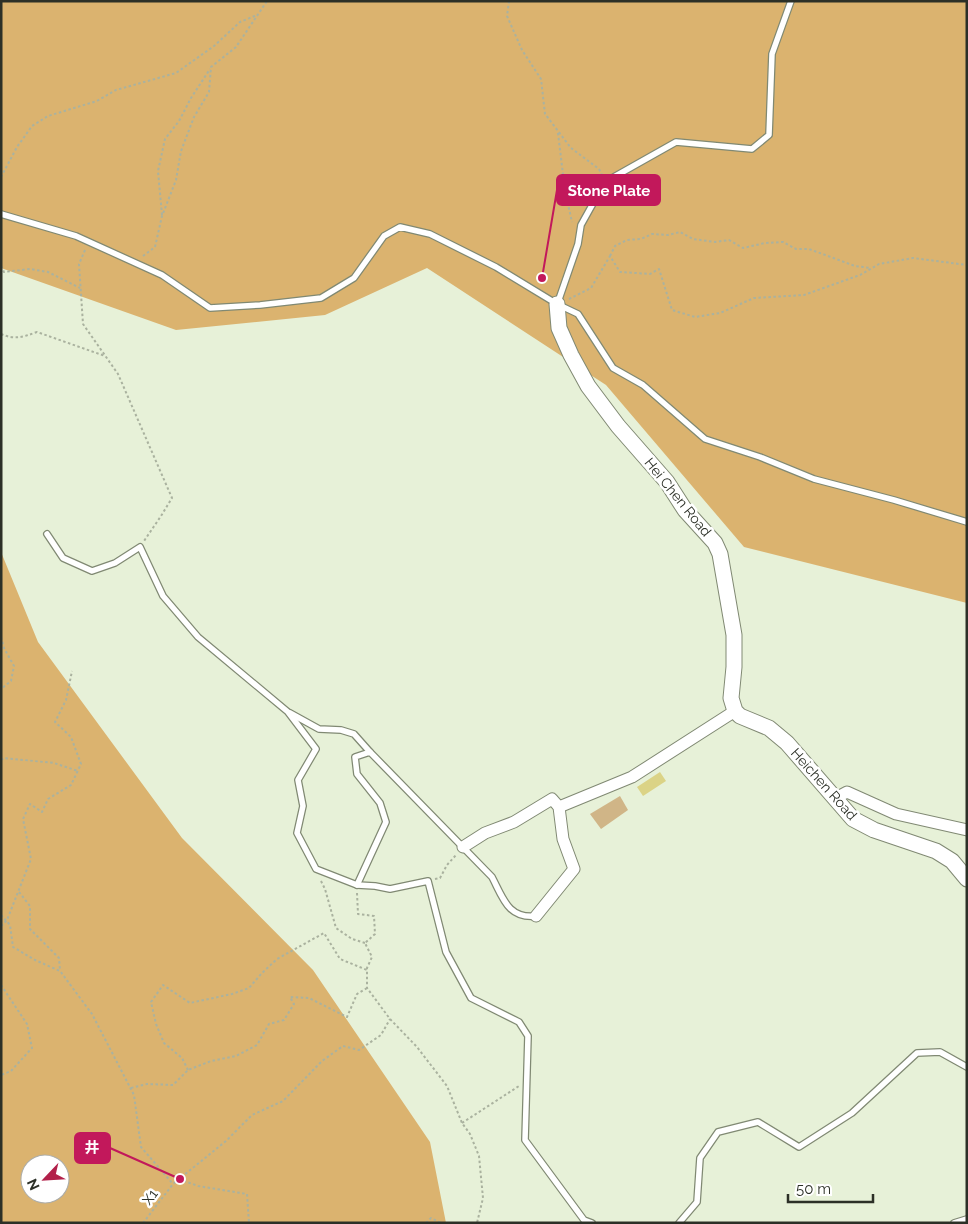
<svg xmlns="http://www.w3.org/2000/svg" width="968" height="1224" viewBox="0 0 968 1224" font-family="Raleway,'Noto Sans SC',sans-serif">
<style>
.green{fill:#d0b587}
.forest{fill:#dbb36f;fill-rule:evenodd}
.building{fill:#dbd386}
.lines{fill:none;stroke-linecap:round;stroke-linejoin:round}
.service-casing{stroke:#808973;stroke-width:8}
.minor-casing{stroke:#808973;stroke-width:13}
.tertiary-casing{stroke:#808973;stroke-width:17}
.path{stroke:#aab29f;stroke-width:2;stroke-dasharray:2.5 2.5;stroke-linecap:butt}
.service{stroke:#fff;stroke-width:5.5}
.minor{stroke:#fff;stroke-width:11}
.tertiary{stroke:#fff;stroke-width:15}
.labels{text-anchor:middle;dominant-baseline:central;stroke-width:5;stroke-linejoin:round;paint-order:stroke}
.street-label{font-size:14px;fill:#2c3027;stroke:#fff}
.leader{fill:none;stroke:#c2185b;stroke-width:2}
.callout-dot{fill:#c2185b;stroke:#fff;stroke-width:2}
.callout{fill:#c2185b;stroke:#c2185b;stroke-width:2}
.callout-label{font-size:15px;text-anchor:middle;font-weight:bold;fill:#fff}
</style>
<rect width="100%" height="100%" fill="#e7f1d8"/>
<!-- green -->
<polygon class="green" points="620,796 628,810 601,829 590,814"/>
<!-- forest -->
<g class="forest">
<polygon points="1,1 967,1 967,603 744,547 606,385 427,268 325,315 176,330 1,268"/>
<path d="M1,552L38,642L182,838L313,970L430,1142L446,1223H1ZM30,1164H60V1194H30Z"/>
</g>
<!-- building -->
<polygon class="building" points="660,772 666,781 643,796 637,787"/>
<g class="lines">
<defs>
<g id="service">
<polyline points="1,214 76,236 162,275 210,308 260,305 321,298 354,278 384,236 400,227 430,234 496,267 557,304 578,314 613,368 643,385 705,439 760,457 814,479 894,500 967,522"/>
<polyline points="558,302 578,244 581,225 605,182 676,142 752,149 769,135 772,54 791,1"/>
<polyline points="47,534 63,558 92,571 115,563 140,547 163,596 198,637 288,712 316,749 298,780 303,806 297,833 316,869 357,885 375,886 390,889 428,881 446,952 471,998 519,1022 528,1036 525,1140 584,1220 592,1223"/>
<polyline points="290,713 319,729 341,730 354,734 370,752"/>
<path d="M357,885L386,822L380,803L357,774L355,757L370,752L492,877C503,898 508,919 536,916"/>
<polyline points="679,1223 697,1202 700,1158 718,1132 758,1122 799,1147 852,1113 917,1053 940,1052 967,1067"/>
<polyline points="954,1223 967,1219"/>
</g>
<g id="minor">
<polyline points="834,799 847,792 896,814 967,830"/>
<polyline points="559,807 632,777 735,711"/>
<polyline points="463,847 485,833 514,822 552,799 559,807 563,839 574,869 536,916"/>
</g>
<polyline id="tertiary" points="557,304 559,328 571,355 588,386 618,426 667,482 685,510 715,543 720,554 734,635 734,667 731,698 735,711 740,716 769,728 787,743 853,819 874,830 936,851 952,861 967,879"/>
</defs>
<!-- service casing -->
<use href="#service" class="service-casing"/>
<!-- minor casing -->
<use href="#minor" class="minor-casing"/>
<!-- tertiary casing -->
<use href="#tertiary" class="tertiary-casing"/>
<!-- path -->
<g class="path">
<polyline points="378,1 381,1"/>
<polyline points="509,1 507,16 522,50 541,79 545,114 571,148 599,169 602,175"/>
<polyline points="558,133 565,191 572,222"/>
<polyline points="1,177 17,147 32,126 48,116 97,101 116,90 176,73 214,46 240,22 257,15"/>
<polyline points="162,215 158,171 165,139 179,121 191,98 210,69"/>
<polyline points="85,250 79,264 83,324 118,374 172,498 161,516 144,541"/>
<polyline points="143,256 155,247 162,216 176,180 181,151 194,117 209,92 211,67 236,47 267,1"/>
<polyline points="610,256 615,246 627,240 641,239 652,234 668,235 680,232 693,239 715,242 729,240 743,248 765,243 783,242 796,249 809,249 855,266 871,268"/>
<polyline points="1,266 4,272 30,269 48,272 80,288"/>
<polyline points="569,299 591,288 610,256 620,272 650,274 659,269 672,310 695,317 720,313 754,298 804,295 860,275 879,264 913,258 967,265"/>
<path d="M1,334C15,340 23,337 37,332L105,356"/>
<polyline points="1,637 4,648 14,666 11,681 1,689"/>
<polyline points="1,760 4,758 54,763 78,771"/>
<polyline points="435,879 440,878 447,865 456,855"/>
<polyline points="321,881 325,889 336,928 352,939 365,943"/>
<polyline points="19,892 30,906 30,929 59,958 60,971"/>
<polyline points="357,893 358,914 374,916 375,934 365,943 372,957 367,968 367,988 390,1019 417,1047 447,1086 462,1123 470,1134 479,1156 483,1198 477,1223"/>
<polyline points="1,915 10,925 13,947 35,960 60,971 92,1014 134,1095 141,1147 173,1184"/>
<polyline points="1,926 7,920 31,859 23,819 30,804 42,812 48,799 71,785 81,764 71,737 55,722 66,700 72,671"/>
<polyline points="1,985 27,1024 32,1048 11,1071 1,1075"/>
<polyline points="188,1070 182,1058 164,1043 156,1024 151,1002 163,985 190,1003 232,994 249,988 262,973 277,959 324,933 340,959 367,970"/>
<polyline points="131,1088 147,1084 173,1085 188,1070 211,1061 236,1056 257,1045 269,1024 284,1020 294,1004 290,997 309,998 347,1017 357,994 367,988"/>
<polyline points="462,1123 519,1086"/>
<polyline points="179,1179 198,1186 247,1194 249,1223"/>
<polyline points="143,1223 173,1184 226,1141 252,1115 283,1101 322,1061 343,1046 359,1050 381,1035 390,1019"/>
<polyline points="426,1223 431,1218 441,1223"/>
</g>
<!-- service -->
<use href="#service" class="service"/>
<!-- minor -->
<use href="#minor" class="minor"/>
<!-- tertiary -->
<use href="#tertiary" class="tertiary"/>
</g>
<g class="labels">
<!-- street labels -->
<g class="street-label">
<text transform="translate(678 497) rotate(51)">Hei Chen Road</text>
<text transform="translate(824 784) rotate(48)">Heichen Road</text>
<text transform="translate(150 1197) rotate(-53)">X1</text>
</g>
</g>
<!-- callouts -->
<path class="leader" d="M542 278L557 190M180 1179L110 1148"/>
<g class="callout-dot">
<circle cx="542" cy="278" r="5"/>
<circle cx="180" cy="1179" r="5"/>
</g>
<g class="callout">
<rect x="557" y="175" width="103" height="30" rx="5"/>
<rect x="75" y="1133" width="35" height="30" rx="5"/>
</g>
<g class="callout-label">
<text x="609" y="196">Stone Plate</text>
<text x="92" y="1153">井</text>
</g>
<!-- border -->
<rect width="968" height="1224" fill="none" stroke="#2c3027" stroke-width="5"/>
<!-- north arrow -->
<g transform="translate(45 1179) rotate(245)"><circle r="24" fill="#ffffff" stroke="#abaca9"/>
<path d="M0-4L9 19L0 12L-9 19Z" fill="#b2204a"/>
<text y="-8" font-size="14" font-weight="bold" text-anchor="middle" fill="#2c3027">N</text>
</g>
<!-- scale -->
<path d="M788 1194v8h85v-8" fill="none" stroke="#2c3027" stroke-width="2.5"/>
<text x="796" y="1194" font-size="15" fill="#2c3027" stroke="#ffffff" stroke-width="4" paint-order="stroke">50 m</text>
</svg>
